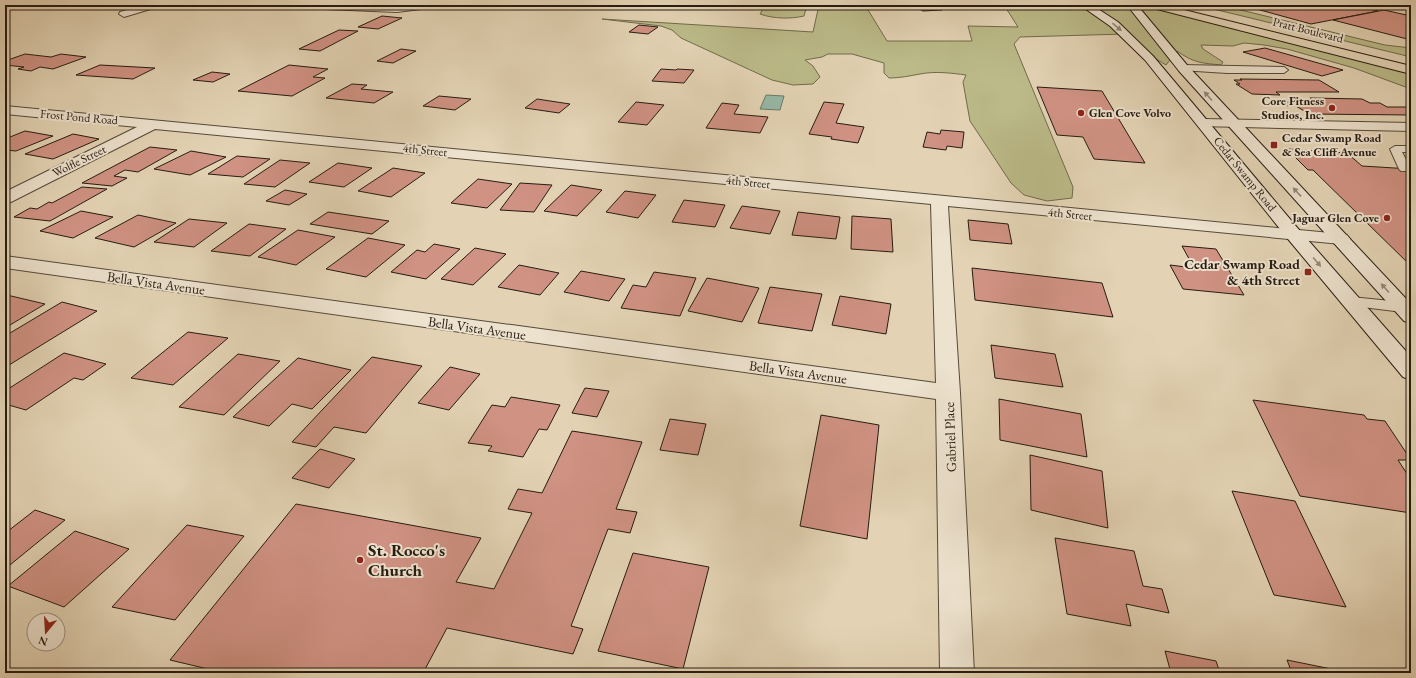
<svg xmlns="http://www.w3.org/2000/svg" width="1416" height="678" viewBox="0 0 1416 678" font-family="'EB Garamond',serif">
<style>
.green{fill:#bbba88;stroke:#706b4c}
.water{fill:#96b9a7;stroke:#697a6b}
.building{fill:#d09283;stroke:#261c11}
.lines{fill:none;stroke-linecap:round;stroke-linejoin:round}
.service-casing{stroke:#554a3a;stroke-width:2}
.minor-casing{stroke:#554a3a;stroke-width:2}
.tertiary-casing{stroke:#554a3a;stroke-width:2}
.secondary-casing{stroke:#261c11;stroke-width:2}
.primary-casing{stroke:#261c11;stroke-width:2}
.service{fill:#ede2ce;fill-rule:evenodd}
.minor{fill:#ede2ce;fill-rule:evenodd}
.tertiary{fill:#ede2ce;fill-rule:evenodd}
.secondary{fill:#ede2ce;fill-rule:evenodd}
.primary{fill:#e3d3b4;fill-rule:evenodd}
.oneway{fill:#938979}
.poi-dot{fill:#8f2418;stroke:#ede2ce;stroke-width:1.5}
.labels{text-anchor:middle;dominant-baseline:central;stroke-width:4;stroke-linejoin:round;paint-order:stroke}
.far-street-label{font-size:12px;fill:#261c11;stroke:#ede2ce}
.far-poi-label{font-size:12px;font-weight:bold;fill:#261c11;stroke:#ede2ce;text-anchor:end}
.poi-label{font-size:14px;font-weight:bold;fill:#261c11;stroke:#ede2ce;text-anchor:end}
.street-label{font-size:14px;fill:#261c11;stroke:#ede2ce}
.near-poi-label{font-size:17px;font-weight:bold;fill:#261c11;stroke:#ede2ce;text-anchor:start}
</style>
<rect width="100%" height="100%" fill="#e3d3b4"/>
<filter id="stains"><feTurbulence type="fractalNoise" baseFrequency=".005" numOctaves="4"/><feColorMatrix values="0 0 0 0 .2 0 0 0 0 .09 0 0 0 0 .02 0 0 0 .5 -.17"/></filter>
<radialGradient id="worn" r=".72"><stop offset=".6" stop-color="#630" stop-opacity="0"/><stop offset="1" stop-color="#630" stop-opacity=".3"/></radialGradient>
<!-- green -->
<g class="green">
<path d="M765,5H807L804,16C791,19 774,19 760,14Z"/>
<path d="M819,5H865L887,41H972L968,26L1018,27L1004,5H1155L1411,70V89L1354,68L1287,49L1264,45L1244,43L1233,46L1201,45L1203,49L1223,62L1221,65C1201,63 1194,63 1177,51L1166,65L1140,49L1125,34L1020,37L1014,44L1073,187L1072,198L1047,201L1024,195L1011,183L970,121L963,82L966,75C951,73 935,71 920,74C909,76 900,78 889,78L884,73V63L852,54H828L822,57L805,60L813,66L820,77L813,84L793,85L772,80L681,38L672,30L661,26L602,19L813,32Z"/>
<polygon points="1197,5 1220,5 1385,45 1411,48 1411,57"/>
</g>
<!-- water -->
<polygon class="water" points="766,95 784,96 780,110 760,109"/>
<!-- building -->
<g class="building">
<polygon points="912,5 933,5 942,10 923,11"/>
<polygon points="1242,5 1355,5 1378,11 1311,24"/>
<polygon points="1384,10 1411,16 1411,40 1333,20"/>
<polygon points="382,16 402,18 378,29 358,27"/>
<polygon points="639,25 658,27 648,34 629,32"/>
<polygon points="339,30 358,31 320,51 299,49"/>
<polygon points="1265,48 1343,70 1322,76 1243,52"/>
<polygon points="401,49 416,51 393,63 377,61"/>
<polygon points="25,54 51,57 61,54 86,57 53,69 40,67 31,71 18,69 24,67 5,65 5,61"/>
<polygon points="100,65 155,68 133,79 76,75"/>
<polygon points="289,65 328,69 313,77 325,78 292,96 238,91"/>
<polygon points="661,69 676,70 677,69 694,70 684,83 652,81"/>
<polygon points="212,72 230,74 213,82 193,80"/>
<polygon points="1240,79 1319,80 1339,92 1276,92 1280,95 1252,94 1236,84 1240,84 1234,80 1242,80"/>
<polygon points="352,84 367,85 361,89 393,92 374,103 326,98"/>
<polygon points="1037,87 1102,91 1145,163 1094,159 1083,137 1057,135"/>
<polygon points="439,96 471,99 455,110 423,106"/>
<polygon points="1310,98 1362,99 1370,103 1380,103 1387,107 1407,107 1411,109 1411,115 1309,114 1296,106 1288,106 1282,102 1316,102"/>
<polygon points="537,99 570,104 559,113 525,108"/>
<polygon points="636,102 664,105 647,125 618,122"/>
<polygon points="824,102 844,104 836,123 864,127 858,143 831,139 832,137 809,134"/>
<polygon points="722,103 739,105 734,114 768,117 760,133 706,128"/>
<polygon points="941,130 964,132 962,148 947,146 946,150 923,147 927,132 940,134"/>
<polygon points="25,131 53,136 16,151 5,150 5,139"/>
<polygon points="73,134 99,139 53,159 25,154"/>
<polygon points="150,147 177,150 138,172 125,170 114,176 127,178 112,186 82,183"/>
<polygon points="1287,149 1347,153 1362,166 1411,169 1411,266 1313,170 1308,170"/>
<polygon points="191,151 226,157 190,175 154,169"/>
<polygon points="237,156 270,159 243,177 208,174"/>
<polygon points="280,160 310,163 275,187 244,184"/>
<polygon points="338,163 372,168 344,187 309,182"/>
<polygon points="393,168 425,173 391,197 358,191"/>
<polygon points="478,179 512,184 487,208 451,203"/>
<polygon points="520,183 552,185 534,212 500,210"/>
<polygon points="571,185 602,190 577,216 544,211"/>
<polygon points="82,187 107,189 50,221 14,217 30,208 37,209 49,202 52,203"/>
<polygon points="285,190 307,194 289,205 266,201"/>
<polygon points="625,191 656,195 638,218 606,212"/>
<polygon points="684,200 725,205 715,227 672,222"/>
<polygon points="742,206 780,211 770,234 730,228"/>
<polygon points="81,211 113,217 73,238 40,231"/>
<polygon points="328,212 389,221 372,234 310,224"/>
<polygon points="798,212 840,217 836,239 792,235"/>
<polygon points="138,215 176,223 134,247 95,238"/>
<polygon points="852,216 891,219 893,252 851,249"/>
<polygon points="189,219 227,223 194,247 154,242"/>
<polygon points="968,220 1008,224 1012,244 970,240"/>
<polygon points="249,224 286,229 250,256 211,251"/>
<polygon points="298,230 335,237 296,265 258,257"/>
<polygon points="368,238 405,245 366,277 326,269"/>
<polygon points="434,244 460,249 426,279 391,272 417,250 425,252"/>
<polygon points="1182,246 1216,249 1244,295 1183,289 1170,265 1194,268"/>
<polygon points="475,248 506,254 473,285 441,279"/>
<polygon points="519,265 559,273 540,295 498,287"/>
<polygon points="972,268 1102,283 1113,317 975,300"/>
<polygon points="581,271 625,279 609,301 564,292"/>
<polygon points="654,272 696,278 680,316 621,308 633,285 646,287"/>
<polygon points="707,278 759,288 742,322 688,311"/>
<polygon points="770,287 822,294 812,331 758,323"/>
<polygon points="7,295 45,304 5,328 5,297"/>
<polygon points="840,296 891,304 886,334 832,325"/>
<polygon points="62,302 97,311 9,365 5,364 5,336"/>
<polygon points="188,332 228,338 173,385 131,378"/>
<polygon points="991,345 1055,354 1063,387 995,378"/>
<polygon points="64,353 106,364 83,380 74,378 26,410 5,404 5,391"/>
<polygon points="238,354 280,361 224,415 179,407"/>
<polygon points="372,357 422,366 366,433 334,427 316,447 292,442"/>
<polygon points="298,358 351,370 312,409 292,404 269,426 233,417"/>
<polygon points="450,367 480,374 449,410 418,403"/>
<polygon points="585,388 609,391 597,417 572,413"/>
<polygon points="511,397 560,405 547,430 539,429 523,457 488,451 492,446 468,443 492,405 505,407"/>
<polygon points="999,399 1081,414 1087,457 1000,440"/>
<polygon points="1253,400 1364,415 1367,419 1385,421 1411,460 1398,460 1411,480 1411,513 1300,496"/>
<polygon points="821,415 879,425 867,539 800,526"/>
<polygon points="670,419 706,424 698,455 660,450"/>
<polygon points="572,431 642,442 616,509 637,512 630,533 608,529 571,626 583,629 573,654 447,628 423,673 225,673 170,660 296,504 481,538 456,582 494,589 532,513 508,509 518,489 542,493"/>
<polygon points="320,449 355,459 329,488 292,478"/>
<polygon points="1030,455 1102,471 1108,528 1031,510"/>
<polygon points="1232,491 1295,501 1346,607 1274,595"/>
<polygon points="35,510 65,520 5,569 5,530 8,531"/>
<polygon points="187,525 244,536 175,620 112,607"/>
<polygon points="75,531 129,549 64,607 8,586"/>
<polygon points="1055,538 1134,551 1143,586 1162,589 1169,613 1126,604 1131,626 1067,614"/>
<polygon points="633,553 709,567 683,669 598,651"/>
<polygon points="1165,651 1216,661 1220,673 1171,673"/>
<polygon points="1287,660 1351,673 1292,673"/>
</g>
<g class="lines">
<defs>
<g id="service">
<polygon points="272,5 328,5 397,8 420,5 433,6 429,8 397,12 276,7"/>
<polygon points="1183,65 1284,67 1288,70 1284,73 1227,73 1180,70 1179,68 1180,66"/>
<polygon points="1395,146 1411,146 1411,152 1402,152 1411,169 1409,171 1401,171 1399,169 1390,149"/>
<polygon points="1351,297 1411,303 1411,313 1346,305 1343,302 1346,299"/>
</g>
<g id="minor">
<polygon points="144,5 159,5 157,7 124,17 119,14 120,12"/>
<polygon points="5,106 1341,234 1347,235 1350,239 1347,243 1341,244 948,206 960,393 974,673 940,673 936,399 5,268 5,256 936,383 931,204 155,129 11,202 5,203 5,192 137,127 5,114"/>
</g>
<polygon id="tertiary" points="1204,119 1411,123 1411,131 1199,126 1197,123 1199,120"/>
<g id="secondary">
<polygon points="1080,5 1092,5 1118,22 1153,56 1300,231 1411,357 1411,380 1403,377 1288,239 1145,60 1110,26"/>
<polygon points="1127,5 1137,5 1187,65 1411,304 1411,323 1404,321 1179,71"/>
</g>
<polygon id="primary" points="1147,5 1164,5 1411,66 1411,74 1149,7"/>
</defs>
<!-- service casing -->
<use href="#service" class="service-casing"/>
<!-- minor casing -->
<use href="#minor" class="minor-casing"/>
<!-- tertiary casing -->
<use href="#tertiary" class="tertiary-casing"/>
<!-- secondary casing -->
<use href="#secondary" class="secondary-casing"/>
<!-- primary casing -->
<use href="#primary" class="primary-casing"/>
<!-- service -->
<use href="#service" class="service"/>
<!-- minor -->
<use href="#minor" class="minor"/>
<!-- tertiary -->
<use href="#tertiary" class="tertiary"/>
<!-- secondary -->
<use href="#secondary" class="secondary"/>
<!-- primary -->
<use href="#primary" class="primary"/>
</g>
<!-- one-way arrows -->
<defs><path id="oneway-solid" d="M-6-.8H1V-3.2L6.5 0L1 3.2V.8H-6Z"/></defs>
<g class="oneway">
<use href="#oneway-solid" transform="translate(1117 27) rotate(40)"/>
<use href="#oneway-solid" transform="translate(1208 96) rotate(-132)"/>
<use href="#oneway-solid" transform="translate(1297 192) rotate(-133)"/>
<use href="#oneway-solid" transform="translate(1317 262) rotate(50)"/>
<use href="#oneway-solid" transform="translate(1385 288) rotate(-132)"/>
</g>
<!-- markers -->
<g class="poi-dot">
<circle cx="1332" cy="108" r="4"/>
<circle cx="1081" cy="113" r="4"/>
<rect x="1270" y="141" width="8" height="8" rx="2"/>
<circle cx="1387" cy="218" r="4"/>
<rect x="1304" y="268" width="8" height="8" rx="2"/>
<circle cx="360" cy="560" r="4"/>
</g>
<g class="labels">
<!-- far-street labels -->
<g class="far-street-label">
<text transform="translate(1308 30) rotate(14)">Pratt Boulevard</text>
<text transform="translate(79 117) rotate(5)">Frost Pond Road</text>
<text transform="translate(425 150) rotate(6)">4th Street</text>
<text transform="translate(79 161) rotate(-26)">Wolfle Street</text>
<text transform="translate(1245 174) rotate(51)">Cedar Swamp Road</text>
<text transform="translate(748 182) rotate(6)">4th Street</text>
<text transform="translate(1070 214) rotate(6)">4th Street</text>
</g>
<!-- far-poi labels -->
<g class="far-poi-label">
<text x="1324" y="101">Core Fitness<tspan x="1324" dy="14">Studios, Inc.</tspan></text>
<text x="1089" y="113" text-anchor="start">Glen Cove Volvo</text>
<text x="1282" y="138" text-anchor="start">Cedar Swamp Road<tspan x="1282" dy="14">&amp; Sea Cliff Avenue</tspan></text>
<text x="1379" y="218">Jaguar Glen Cove</text>
</g>
<!-- poi labels -->
<g class="poi-label">
<text x="1300" y="264">Cedar Swamp Road<tspan x="1300" dy="16">&amp; 4th Street</tspan></text>
</g>
<!-- street labels -->
<g class="street-label">
<text transform="translate(156 283) rotate(8)">Bella Vista Avenue</text>
<text transform="translate(477 328) rotate(8)">Bella Vista Avenue</text>
<text transform="translate(798 372) rotate(8)">Bella Vista Avenue</text>
<text transform="translate(950 437) rotate(-92)">Gabriel Place</text>
</g>
<!-- near-poi labels -->
<g class="near-poi-label">
<text x="368" y="550">St. Rocco's<tspan x="368" dy="20">Church</tspan></text>
</g>
</g>
<!-- margin -->
<rect width="1416" height="678" fill="none" stroke="#e3d3b4" stroke-width="20"/>
<rect x="6" y="6" width="1404" height="666" fill="none" stroke="#261c11" stroke-width="2"/>
<rect x="10" y="10" width="1396" height="658" fill="none" stroke="#261c11"/>
<!-- north arrow -->
<g transform="translate(46 632) rotate(198)"><circle r="19" fill="#ede2ce" stroke="#9d9382"/>
<path d="M0-3L7 15L0 10L-7 15Z" fill="#8f2418"/>
<text y="-6" font-size="11" font-weight="bold" text-anchor="middle" fill="#261c11">N</text>
</g>
<rect width="100%" height="100%" filter="url(#stains)"/>
<rect width="100%" height="100%" fill="url(#worn)"/>
</svg>
